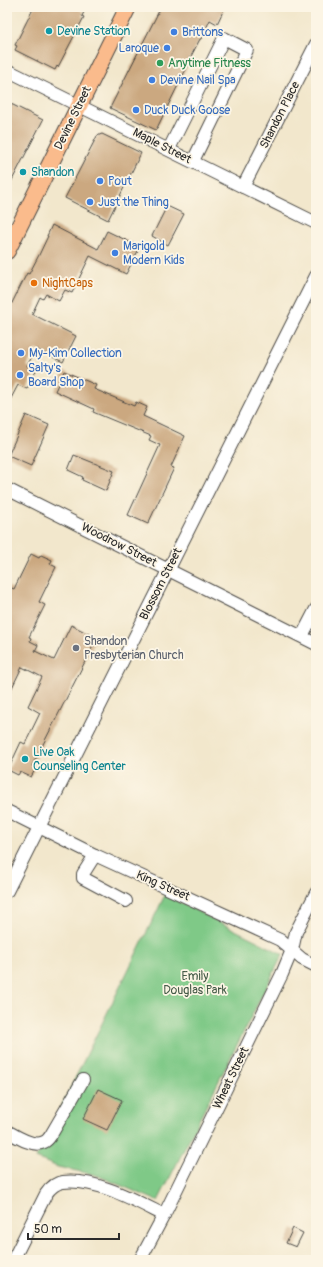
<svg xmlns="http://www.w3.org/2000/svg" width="323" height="1267" viewBox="0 0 323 1267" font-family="Pangolin,sans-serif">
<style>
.green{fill:#7fc987;stroke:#557a59}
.building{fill:#cba880}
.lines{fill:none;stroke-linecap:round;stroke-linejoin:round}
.minor-casing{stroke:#494743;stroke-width:14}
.major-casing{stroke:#494743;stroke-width:18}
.minor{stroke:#fff;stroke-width:12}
.major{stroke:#fabb8c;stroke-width:16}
.culture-dot{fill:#0f9aa8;stroke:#fcf5e5;stroke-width:1.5}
.shop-dot{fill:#3f7fe0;stroke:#fcf5e5;stroke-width:1.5}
.leisure-dot{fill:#2e9e5b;stroke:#fcf5e5;stroke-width:1.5}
.food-dot{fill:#e8710a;stroke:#fcf5e5;stroke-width:1.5}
.worship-dot{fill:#6b7280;stroke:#fcf5e5;stroke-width:1.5}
.labels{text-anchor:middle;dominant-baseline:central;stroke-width:3.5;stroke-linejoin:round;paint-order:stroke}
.culture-label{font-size:12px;fill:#0d838f;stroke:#fcf5e5;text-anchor:start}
.shop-label{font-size:12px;fill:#366cbe;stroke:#fcf5e5;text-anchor:start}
.leisure-label{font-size:12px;fill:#27864d;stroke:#fcf5e5;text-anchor:start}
.street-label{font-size:12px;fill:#2b2b2b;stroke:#fcf5e5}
.food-label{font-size:12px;fill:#c56008;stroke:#fcf5e5;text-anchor:start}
.worship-label{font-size:12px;fill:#5b616d;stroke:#fcf5e5;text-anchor:start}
.park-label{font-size:12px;fill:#445a47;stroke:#fcf5e5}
</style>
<rect width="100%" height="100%" fill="#fcf5e5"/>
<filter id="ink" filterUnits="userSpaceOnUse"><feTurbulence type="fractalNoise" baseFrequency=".025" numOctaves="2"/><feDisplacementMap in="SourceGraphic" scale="8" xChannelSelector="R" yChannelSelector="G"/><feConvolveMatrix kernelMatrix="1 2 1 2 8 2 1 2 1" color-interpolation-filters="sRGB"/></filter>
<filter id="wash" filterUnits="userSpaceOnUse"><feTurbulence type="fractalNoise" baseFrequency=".012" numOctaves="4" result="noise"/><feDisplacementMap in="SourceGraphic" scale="16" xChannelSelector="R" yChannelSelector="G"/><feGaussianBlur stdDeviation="0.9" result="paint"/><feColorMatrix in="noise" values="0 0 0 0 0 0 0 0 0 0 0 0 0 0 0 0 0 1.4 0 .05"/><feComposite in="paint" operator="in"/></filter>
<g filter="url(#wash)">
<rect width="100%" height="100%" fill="#f2e7cc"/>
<!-- green -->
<polygon class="green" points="165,895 283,954 158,1201 96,1175 58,1167 36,1158"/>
<g id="blocks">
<!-- building -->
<g class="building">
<polygon points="34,7 75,7 84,12 82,16 84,17 58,67 57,66 55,70 15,50 17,46 15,45"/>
<polygon points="161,7 225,7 217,24 210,20 201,39 200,39 188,62 189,63 156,130 110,108"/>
<polygon points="7,102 43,120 7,190"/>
<polygon points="102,134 141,153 108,220 65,198 97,136"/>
<polygon points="167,206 184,214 168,245 152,236"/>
<polygon points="52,225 98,249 107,231 140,247 126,274 90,256 72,293 65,290 59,301 46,294 43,299 40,297 32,314 76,336 63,362 36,349 27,366 36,371 27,389 18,385 7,406 7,313 27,273 29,274 39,255 48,236 47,236"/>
<polygon points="64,371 96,385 94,389 134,406 136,402 147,407 143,416 185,436 171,467 174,468 148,524 128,515 160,445 149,440 151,436 93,412 94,409 55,391"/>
<polygon points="26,415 49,425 31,466 8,456"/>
<polygon points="74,455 114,471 106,491 82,480 83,477 68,470"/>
<polygon points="31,554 39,558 41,555 52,560 50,564 56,567 39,602 45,605 29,637 31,638 30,641 38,645 35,651 54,660 71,625 97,638 32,766 36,768 31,777 20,772 18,775 8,770 21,742 25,744 40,713 28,706 42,677 22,667 7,698 7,586 14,589"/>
<polygon points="98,1089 122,1100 107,1130 83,1119"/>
<polygon points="293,1228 303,1233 296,1247 286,1243"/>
</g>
</g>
</g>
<g filter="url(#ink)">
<use href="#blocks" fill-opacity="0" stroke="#494743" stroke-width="1"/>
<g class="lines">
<defs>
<g id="minor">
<polyline points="7,70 316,223"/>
<polyline points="169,149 224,38 247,50 193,161"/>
<polyline points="243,187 316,44"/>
<polyline points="7,489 316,644"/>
<polyline points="302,636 316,609"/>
<polyline points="7,811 95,855 280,940 302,959 316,966"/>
<polyline points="95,855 83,874 83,878 126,901"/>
<polyline points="7,891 316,276"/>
<path d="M7,1131C16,1136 33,1148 44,1142C47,1141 49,1138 51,1135L83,1080"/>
<path d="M13,1260L46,1194C50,1188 55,1183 63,1182C96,1178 136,1201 164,1215"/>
<polyline points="140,1260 164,1215 282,974 292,950 296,932 316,893"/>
</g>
<polyline id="major" points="7,251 128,7"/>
</defs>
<!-- minor casing -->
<use href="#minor" class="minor-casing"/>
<!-- major casing -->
<use href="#major" class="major-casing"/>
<!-- minor -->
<use href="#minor" class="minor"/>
<!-- major -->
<use href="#major" class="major"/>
</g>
</g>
<!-- markers -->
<g class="culture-dot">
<circle cx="49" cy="31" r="4"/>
<circle cx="23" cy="172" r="4"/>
<circle cx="25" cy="759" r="4"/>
</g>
<g class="shop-dot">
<circle cx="174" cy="32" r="4"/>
<circle cx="167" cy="48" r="4"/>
<circle cx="152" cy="80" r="4"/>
<circle cx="136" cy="110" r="4"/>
<circle cx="100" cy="181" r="4"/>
<circle cx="90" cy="202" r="4"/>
<circle cx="115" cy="253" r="4"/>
<circle cx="21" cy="353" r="4"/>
<circle cx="20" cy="375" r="4"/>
</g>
<circle class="leisure-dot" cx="160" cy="63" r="4"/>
<circle class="food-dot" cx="34" cy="283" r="4"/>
<circle class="worship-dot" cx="76" cy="648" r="4"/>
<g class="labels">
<!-- culture labels -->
<g class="culture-label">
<text x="57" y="31">Devine Station</text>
<text x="31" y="172">Shandon</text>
<text x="33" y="752">Live Oak<tspan x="33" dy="14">Counseling Center</tspan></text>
</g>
<!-- shop labels -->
<g class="shop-label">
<text x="182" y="32">Brittons</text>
<text x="159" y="48" text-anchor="end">Laroque</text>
<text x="160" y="80">Devine Nail Spa</text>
<text x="144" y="110">Duck Duck Goose</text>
<text x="108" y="181">Pout</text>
<text x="98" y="202">Just the Thing</text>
<text x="123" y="246">Marigold<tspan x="123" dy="14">Modern Kids</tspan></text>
<text x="29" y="353">My-Kim Collection</text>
<text x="28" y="368">Salty's<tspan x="28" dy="14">Board Shop</tspan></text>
</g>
<!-- leisure labels -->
<g class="leisure-label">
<text x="168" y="63">Anytime Fitness</text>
</g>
<!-- street labels -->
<g class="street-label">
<text transform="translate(280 115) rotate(-63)">Shandon Place</text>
<text transform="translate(73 118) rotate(-64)">Devine Street</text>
<text transform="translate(162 146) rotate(27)">Maple Street</text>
<text transform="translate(119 545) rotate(27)">Woodrow Street</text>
<text transform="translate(161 584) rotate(-63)">Blossom Street</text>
<text transform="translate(163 886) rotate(24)">King Street</text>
<text transform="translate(231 1078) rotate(-64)">Wheat Street</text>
</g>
<!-- food labels -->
<g class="food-label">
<text x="42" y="283">NightCaps</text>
</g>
<!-- worship labels -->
<g class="worship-label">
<text x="84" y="641">Shandon<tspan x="84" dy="14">Presbyterian Church</tspan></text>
</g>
<!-- park labels -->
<g class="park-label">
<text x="195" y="976">Emily<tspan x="195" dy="14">Douglas Park</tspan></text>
</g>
</g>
<!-- margin -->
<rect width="323" height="1267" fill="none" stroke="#fcf5e5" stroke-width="24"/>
<!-- scale -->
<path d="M28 1233v6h91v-6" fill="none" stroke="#2b2b2b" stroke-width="2"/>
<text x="34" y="1233" font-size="12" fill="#2b2b2b" stroke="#fcf5e5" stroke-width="3" paint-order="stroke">50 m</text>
</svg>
